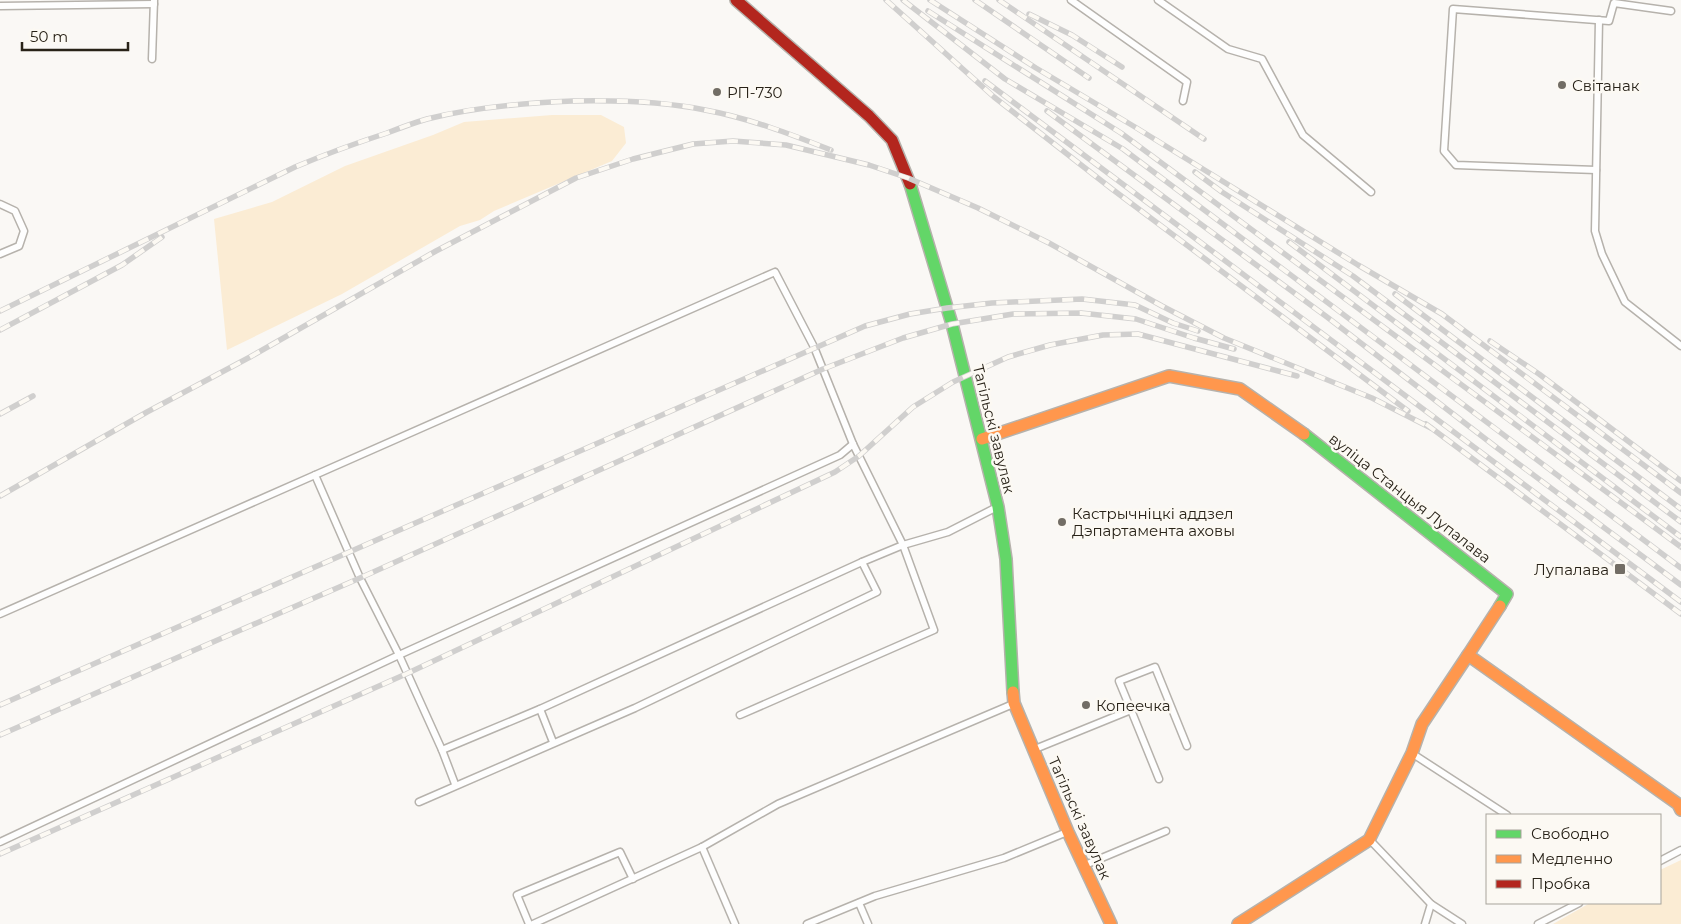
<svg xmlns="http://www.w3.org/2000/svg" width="1681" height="924" viewBox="0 0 1681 924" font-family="Montserrat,sans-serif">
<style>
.green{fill:#fbecd4}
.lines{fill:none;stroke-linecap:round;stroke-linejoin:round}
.lane-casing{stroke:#b6b2ac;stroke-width:9}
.fast-casing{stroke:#b6b2ac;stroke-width:14}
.slow-casing{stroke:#b6b2ac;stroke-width:14}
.jam-casing{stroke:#b6b2ac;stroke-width:14}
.lane{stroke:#fefefe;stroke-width:6}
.fast{stroke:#63d668;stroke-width:11}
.slow{stroke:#ff974d;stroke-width:11}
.jam{stroke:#b3261e;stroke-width:11}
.rail-casing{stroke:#d0cfce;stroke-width:5.5}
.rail{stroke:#fcf9f3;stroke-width:4;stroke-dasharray:11;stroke-linecap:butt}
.poi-dot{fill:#726d65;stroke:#fcf9f3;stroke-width:2}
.labels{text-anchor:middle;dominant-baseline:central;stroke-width:5;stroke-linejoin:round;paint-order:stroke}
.poi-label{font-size:15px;fill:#282218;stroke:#fcf9f3;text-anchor:start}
.street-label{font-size:15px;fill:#282218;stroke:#fcf9f3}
</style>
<rect width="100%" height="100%" fill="#faf8f5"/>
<!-- green -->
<g class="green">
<polygon points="552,115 601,115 624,127 626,143 612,161 494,211 480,220 460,226 342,294 227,350 214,219 272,202 345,166 433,135 464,122"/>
<polygon points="1681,860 1681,924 1553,924 1590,903 1660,903 1660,870"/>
</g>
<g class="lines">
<defs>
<g id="lane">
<polyline points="1071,0 1187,82 1183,101"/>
<polyline points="1158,0 1228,49 1262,59 1303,135 1371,192"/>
<polyline points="0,6 154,4"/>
<polyline points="1599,20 1595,231 1602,254 1625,302 1681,346"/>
<polyline points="152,59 154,0"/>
<polyline points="1596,170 1456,165 1444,151 1453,9 1609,21 1614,3 1671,11"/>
<polyline points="0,204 15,211 24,231 19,246 0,254"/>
<polyline points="862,562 903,545 948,532 997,507"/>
<polyline points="0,614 315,475"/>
<polyline points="540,709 553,742"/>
<polyline points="1131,710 1119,681 1155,667 1187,746"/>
<polyline points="1035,749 1131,710 1159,779"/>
<polyline points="442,750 399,655 360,578 315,475 775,272 814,347 853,444 903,545 934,630 740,715"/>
<polyline points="1413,754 1507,815"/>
<polyline points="419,802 635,708 877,592 862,562 540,709 442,750 455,784"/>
<polyline points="1370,840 1431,904 1462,924"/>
<polyline points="0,842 399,655 840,455 853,444"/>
<polyline points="702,847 735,924"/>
<polyline points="1660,861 1681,850"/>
<polyline points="1085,865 1166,831"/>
<polyline points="859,903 868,924"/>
<polyline points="529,924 517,895 620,852 633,879"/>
<polyline points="533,924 702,847 778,804 1013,704"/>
<polyline points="807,924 875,896 1004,858 1067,832"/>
<polyline points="1425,924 1431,904"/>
<polyline points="1538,924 1579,903"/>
</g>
<g id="fast">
<polyline points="910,184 952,324 998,507 1006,559 1013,692"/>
<polyline points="1304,434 1507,594 1500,606"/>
</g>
<g id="slow">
<polyline points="982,439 1169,376 1240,389 1304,434"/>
<polyline points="1500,606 1468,655 1678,804 1681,810"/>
<polyline points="1013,692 1014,703 1068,832 1111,924"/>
<polyline points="1238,924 1369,840 1412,753 1422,724 1468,655"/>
</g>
<polyline id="jam" points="736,0 869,116 892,140 910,184"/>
</defs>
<!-- lane casing -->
<use href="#lane" class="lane-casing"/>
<!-- fast casing -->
<use href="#fast" class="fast-casing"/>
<!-- slow casing -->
<use href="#slow" class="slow-casing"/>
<!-- jam casing -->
<use href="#jam" class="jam-casing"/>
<!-- lane -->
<use href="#lane" class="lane"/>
<!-- fast -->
<use href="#fast" class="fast"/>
<!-- slow -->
<use href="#slow" class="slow"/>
<!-- jam -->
<use href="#jam" class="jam"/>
<defs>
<g id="rail">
<polyline points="886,0 994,97 1112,189 1408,411"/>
<polyline points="903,0 1005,79 1123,149 1681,568"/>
<polyline points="930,0 1036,68 1135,127 1358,265 1442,314 1681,493"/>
<polyline points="975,0 1089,78"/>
<polyline points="999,0 1204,139"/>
<polyline points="928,11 1121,133 1681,547"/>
<polyline points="1029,14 1072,35 1122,67"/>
<polyline points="985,81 1681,602"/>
<polyline points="1047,111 1327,317 1496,447 1681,585"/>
<polyline points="1195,172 1222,192 1353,276 1681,522"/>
<polyline points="1289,242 1681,537"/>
<polyline points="1395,294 1681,509"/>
<path d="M0,311L295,167C326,154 356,143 387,133C400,128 413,123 427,119C475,107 524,103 573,101C618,100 661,101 705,110C749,118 790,134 831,150"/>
<polyline points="0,330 122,265 162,237"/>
<polyline points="1490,341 1539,374 1681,481"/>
<polyline points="0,414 33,396"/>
<polyline points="1426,424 1681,614"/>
<polyline points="0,496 147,412 250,357 436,251 576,178 633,159 693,144 733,141 786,145 869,165 908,178 978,208 1049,243 1162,306 1224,338 1372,398 1431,428"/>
<polyline points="0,705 865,326 910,314 947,308 992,303 1082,299 1135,305 1173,323 1198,331"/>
<polyline points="0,735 360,578 823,369 903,338 952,324 1013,314 1081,313 1136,319 1194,338 1234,349"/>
<polyline points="0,854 406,674 835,472 859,456 913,407 953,382 1008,357 1050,345 1103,335 1138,334 1297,376"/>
</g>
</defs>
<!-- rail casing -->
<use href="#rail" class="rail-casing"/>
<!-- rail -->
<use href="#rail" class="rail"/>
</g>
<!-- markers -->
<g class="poi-dot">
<circle cx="1562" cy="85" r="5"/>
<circle cx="717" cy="92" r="5"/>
<circle cx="1062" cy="522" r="5"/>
<rect x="1614" y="563" width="12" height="12" rx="2.5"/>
<circle cx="1086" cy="705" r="5"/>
</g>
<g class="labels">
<!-- poi labels -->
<g class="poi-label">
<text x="1572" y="85">Світанак</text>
<text x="727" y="92">РП-730</text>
<text x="1072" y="513">Кастрычніцкі аддзел<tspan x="1072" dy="17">Дэпартамента аховы</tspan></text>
<text x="1609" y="569" text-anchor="end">Лупалава</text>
<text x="1096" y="705">Копеечка</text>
</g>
<!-- street labels -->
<g class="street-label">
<text transform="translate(994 429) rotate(76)">Тагільскі завулак</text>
<text transform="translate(1410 498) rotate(38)">вуліца Станцыя Лупалава</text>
<text transform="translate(1080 818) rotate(66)">Тагільскі завулак</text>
</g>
</g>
<!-- legend -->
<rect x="1486" y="814" width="175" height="90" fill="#fcf9f3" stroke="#a7a39b"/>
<rect x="1496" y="830" width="25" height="8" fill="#63d668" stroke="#a7a39b"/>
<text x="1531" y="839" font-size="15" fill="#282218">Свободно</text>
<rect x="1496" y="855" width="25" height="8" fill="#ff974d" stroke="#a7a39b"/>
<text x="1531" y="864" font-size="15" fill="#282218">Медленно</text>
<rect x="1496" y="880" width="25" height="8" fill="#b3261e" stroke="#a7a39b"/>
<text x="1531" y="889" font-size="15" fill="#282218">Пробка</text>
<!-- scale -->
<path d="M22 42v8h106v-8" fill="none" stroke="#282218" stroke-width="2.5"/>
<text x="30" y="42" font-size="15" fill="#282218" stroke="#fcf9f3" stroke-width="4" paint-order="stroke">50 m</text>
</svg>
